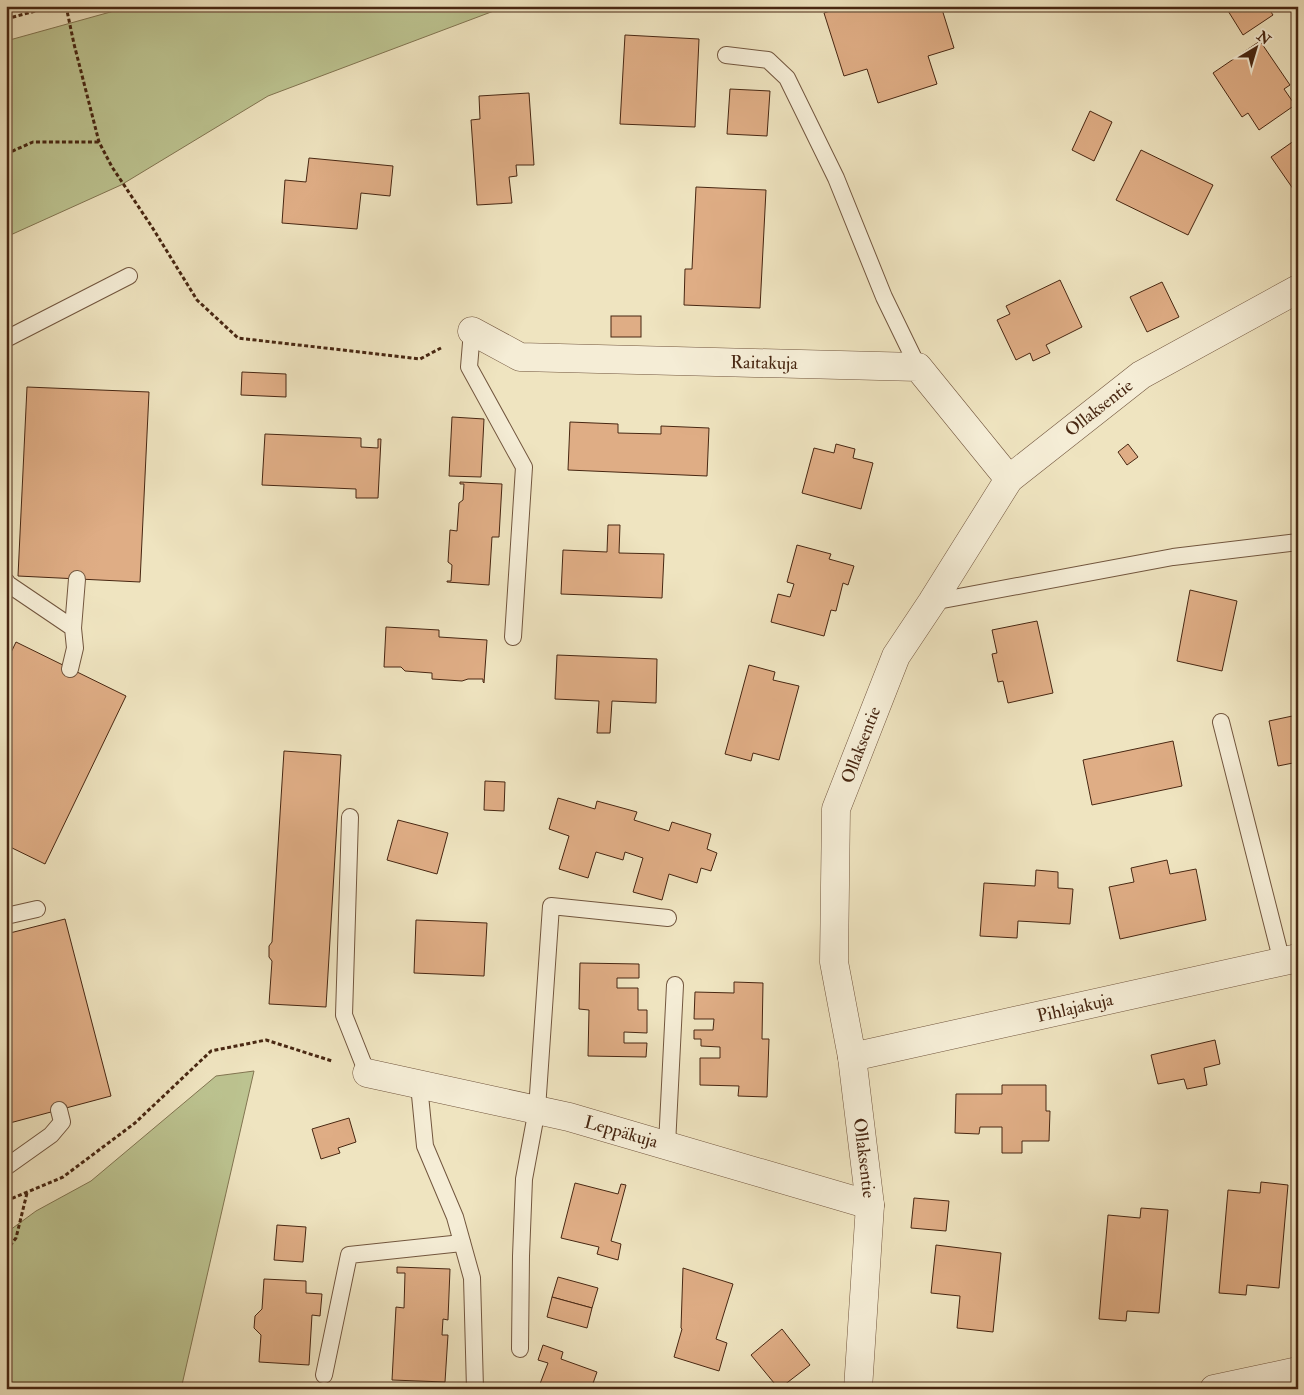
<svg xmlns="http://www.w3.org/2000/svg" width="1304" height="1395" viewBox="0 0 1304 1395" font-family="'IM FELL Double Pica',serif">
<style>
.green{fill:#bcc390;stroke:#827551}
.building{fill:#dfad85;stroke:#482712}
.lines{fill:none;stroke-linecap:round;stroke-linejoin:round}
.service-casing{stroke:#72563e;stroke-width:18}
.minor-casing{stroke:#72563e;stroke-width:29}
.tertiary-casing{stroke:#72563e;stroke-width:29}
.path{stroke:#482712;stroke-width:3;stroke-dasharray:4 2.5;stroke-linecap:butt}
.service{stroke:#f5edd6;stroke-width:16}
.minor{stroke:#f5edd6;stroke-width:28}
.tertiary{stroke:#f5edd6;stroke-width:28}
.labels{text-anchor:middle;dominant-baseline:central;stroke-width:4;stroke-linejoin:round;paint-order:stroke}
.street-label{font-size:18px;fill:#482712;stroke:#f5edd6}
</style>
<rect width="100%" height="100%" fill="#efe4c0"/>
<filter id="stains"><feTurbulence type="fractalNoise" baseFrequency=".004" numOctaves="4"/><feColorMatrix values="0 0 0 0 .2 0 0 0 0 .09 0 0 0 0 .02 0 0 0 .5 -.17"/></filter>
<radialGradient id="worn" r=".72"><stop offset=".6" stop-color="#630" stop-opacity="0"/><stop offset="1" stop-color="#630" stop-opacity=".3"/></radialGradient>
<!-- green -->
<g class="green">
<polygon points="132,6 507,6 268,96 121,185 6,237 6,41"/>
<polygon points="254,1071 181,1389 6,1389 6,1233 36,1211 91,1181 216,1076"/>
</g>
<!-- building -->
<g class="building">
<polygon points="846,6 941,6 954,48 928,56 937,84 878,103 867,69 844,76 824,13"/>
<polygon points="1225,6 1267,6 1273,15 1243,35"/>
<polygon points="625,35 699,39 695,127 620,124"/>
<polygon points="1260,41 1290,85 1284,89 1295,105 1259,130 1248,113 1242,117 1213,73"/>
<polygon points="730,89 770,91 767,136 727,134"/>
<polygon points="529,93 534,165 516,165 517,176 509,177 512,203 477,205 471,120 480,119 479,96"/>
<polygon points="1090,111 1112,122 1094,161 1072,150"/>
<polygon points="1298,138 1298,196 1271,157"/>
<polygon points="1141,150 1213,185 1188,235 1116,200"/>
<polygon points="309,158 393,166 390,196 361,193 357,229 282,223 285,180 306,182"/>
<polygon points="696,187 766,190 760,308 684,305 685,269 692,269"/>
<polygon points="1060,280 1082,327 1046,345 1050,353 1033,361 1030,353 1016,360 997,320 1010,314 1006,306"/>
<polygon points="1162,282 1179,317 1147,332 1130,297"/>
<rect x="611" y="316" width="30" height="21"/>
<polygon points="242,372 286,374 286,397 241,395"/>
<polygon points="27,387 149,392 140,582 18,576"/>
<polygon points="452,417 484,419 481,477 449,476"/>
<polygon points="570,422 618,424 618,433 661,434 661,426 709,428 707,476 568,470"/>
<polygon points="265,434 361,438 361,447 378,448 378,439 381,439 378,498 356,498 356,489 262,485"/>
<polygon points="836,444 855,449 853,458 873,463 861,509 802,493 814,448 834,453"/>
<polygon points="1128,444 1138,457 1127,465 1118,452"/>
<polygon points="460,482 502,484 499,537 492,537 489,585 447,582 447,581 451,581 452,565 448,562 450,530 457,531 459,503 463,500 464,484 460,484"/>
<polygon points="608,525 620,525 619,553 664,554 662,598 561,594 563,550 607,552"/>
<polygon points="797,545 831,554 829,559 854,566 848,585 843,583 836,611 831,610 824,636 771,622 778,594 790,597 794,584 787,582"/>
<polygon points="1296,570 1298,571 1298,607 1293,606"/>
<polygon points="1190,590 1237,601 1222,671 1177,661"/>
<polygon points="1037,621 1053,693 1008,703 1003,681 998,682 992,654 997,653 992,630"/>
<polygon points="386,627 439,630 439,637 487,640 484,683 483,682 483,679 468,679 462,681 432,679 432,673 405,671 401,667 384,667"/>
<polygon points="16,642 126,696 45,864 6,845 6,663"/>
<polygon points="557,655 657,659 656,703 612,701 610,733 597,733 599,701 555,699"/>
<polygon points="749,665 775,672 773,680 799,686 779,760 753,753 751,761 725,754"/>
<polygon points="1297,715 1298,762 1278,766 1269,721"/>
<polygon points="1173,741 1182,786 1092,805 1083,760"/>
<polygon points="284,751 341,755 326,1007 269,1004 272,961 269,957 269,946 272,942"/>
<polygon points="485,781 505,782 504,811 484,810"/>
<polygon points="558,798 595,809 597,801 637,812 634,820 669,831 672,822 711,834 707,849 717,853 711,871 701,868 697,883 669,874 662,900 633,892 643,858 625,852 623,860 596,852 588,878 559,869 569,836 549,829"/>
<polygon points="398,820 448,833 437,874 387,860"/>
<polygon points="1167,860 1170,874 1196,869 1206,920 1120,939 1109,887 1134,882 1131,868"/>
<polygon points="1036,870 1058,872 1058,888 1073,889 1070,924 1018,921 1017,938 980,936 984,883 1035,886"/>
<polygon points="65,919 111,1096 6,1124 6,934"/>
<polygon points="416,920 487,923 484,976 414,973"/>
<polygon points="580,963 639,964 639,978 617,978 617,988 638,988 638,1010 647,1010 647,1033 624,1032 624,1043 647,1043 646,1057 588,1056 589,1010 579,1009"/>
<polygon points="734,982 763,983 762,1039 769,1039 767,1097 738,1096 739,1086 700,1085 700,1058 720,1058 720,1047 701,1046 701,1039 694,1039 694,1030 713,1030 714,1019 694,1019 695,992 734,993"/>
<polygon points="1215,1040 1220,1064 1204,1068 1207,1085 1187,1089 1184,1079 1158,1084 1151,1055"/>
<polygon points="1002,1085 1046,1085 1046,1111 1050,1111 1049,1141 1022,1141 1022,1153 1002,1153 1002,1127 980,1127 979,1134 955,1133 956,1094 1002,1094"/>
<polygon points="349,1118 356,1142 338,1148 340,1153 321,1159 312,1129"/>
<polygon points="1261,1182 1288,1185 1279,1288 1247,1285 1246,1295 1219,1293 1228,1190 1260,1193"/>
<polygon points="575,1183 618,1194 621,1184 626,1185 611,1241 621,1244 618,1260 597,1254 599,1247 561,1238"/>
<polygon points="914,1198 949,1201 946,1231 911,1228"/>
<polygon points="1141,1208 1168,1210 1159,1313 1127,1311 1126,1321 1099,1319 1108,1215 1140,1218"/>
<polygon points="277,1225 306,1227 303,1262 274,1260"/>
<polygon points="936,1245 1001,1253 993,1332 957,1328 960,1296 931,1293"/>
<polygon points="397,1267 450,1269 448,1319 448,1320 443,1319 442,1335 448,1335 445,1382 392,1380 396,1307 404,1308 405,1273 397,1273"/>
<polygon points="683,1268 733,1284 716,1339 727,1343 719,1371 674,1357 682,1329 681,1328"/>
<polygon points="558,1277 598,1288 592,1308 552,1297"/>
<polygon points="264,1279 306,1281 306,1293 322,1294 320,1316 312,1315 309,1365 259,1362 261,1335 254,1328 255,1316 262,1309"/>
<polygon points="552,1297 592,1308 587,1328 547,1317"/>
<polygon points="782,1329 810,1365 779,1389 751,1355"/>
<polygon points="543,1345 563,1352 561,1359 597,1372 591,1389 538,1389 548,1363 538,1360"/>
</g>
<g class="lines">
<defs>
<g id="service">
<polyline points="726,55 768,60 787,78 836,178 884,297 918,367"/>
<polyline points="472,331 469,367 524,467 513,637"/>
<polyline points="6,339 129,276"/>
<polyline points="6,581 8,584 73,628 75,648 70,669"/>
<polyline points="932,602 1173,557 1298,542"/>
<polyline points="73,628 77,579"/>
<polyline points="1221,722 1282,962"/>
<polyline points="350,817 344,1015 367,1073"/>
<polyline points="6,916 37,909"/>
<polyline points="419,1085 425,1146 455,1217 472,1278 475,1389"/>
<polyline points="667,1145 675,985"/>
<polyline points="6,1167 51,1135 62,1122 59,1110"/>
<polyline points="520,1349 521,1256 524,1179 537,1109 551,906 668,918"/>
<polyline points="324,1375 349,1255 462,1243"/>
</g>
<g id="minor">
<polyline points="472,331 520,357 918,367 1009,479"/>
<polyline points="852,1057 1298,958"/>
<polyline points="367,1073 569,1117 870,1205"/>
<polyline points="1214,1389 1298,1371"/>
</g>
<polyline id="tertiary" points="858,1389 870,1205 852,1057 834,962 836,809 896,656 932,602 1009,479 1141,375 1298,289"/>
</defs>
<!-- service casing -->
<use href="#service" class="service-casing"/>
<!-- minor casing -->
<use href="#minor" class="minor-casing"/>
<!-- tertiary casing -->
<use href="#tertiary" class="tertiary-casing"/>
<!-- path -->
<g class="path">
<polyline points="66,6 74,44 99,142 112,167 152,227 197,300 238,338 420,359 441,348"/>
<polyline points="6,19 54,6"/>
<polyline points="6,154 33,142 99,142"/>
<polyline points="6,1201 63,1177 135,1123 211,1051 266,1040 332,1061"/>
<polyline points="6,1251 16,1238 27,1193"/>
</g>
<!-- service -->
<use href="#service" class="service"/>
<!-- minor -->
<use href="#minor" class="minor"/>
<!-- tertiary -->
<use href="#tertiary" class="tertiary"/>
</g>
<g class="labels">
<!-- street labels -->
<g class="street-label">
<text transform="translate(764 363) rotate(1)">Raitakuja</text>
<text transform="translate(1099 408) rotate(-38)">Ollaksentie</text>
<text transform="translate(861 745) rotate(-69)">Ollaksentie</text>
<text transform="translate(1075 1008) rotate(-13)">Pihlajakuja</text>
<text transform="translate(621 1132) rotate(16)">Leppäkuja</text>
<text transform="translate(864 1158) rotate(83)">Ollaksentie</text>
</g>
</g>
<!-- margin -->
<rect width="1304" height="1395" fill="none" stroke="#efe4c0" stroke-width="25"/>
<rect x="8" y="8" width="1289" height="1380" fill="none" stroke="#482712" stroke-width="2.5"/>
<rect x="12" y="12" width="1279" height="1370" fill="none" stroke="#482712"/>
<!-- north arrow -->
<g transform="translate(1256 48) rotate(38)" stroke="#f5edd6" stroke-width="4" paint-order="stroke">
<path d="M0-4L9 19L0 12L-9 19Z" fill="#482712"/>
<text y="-8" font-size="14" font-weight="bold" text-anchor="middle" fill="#482712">N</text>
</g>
<rect width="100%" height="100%" filter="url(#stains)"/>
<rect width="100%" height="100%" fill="url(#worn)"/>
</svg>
